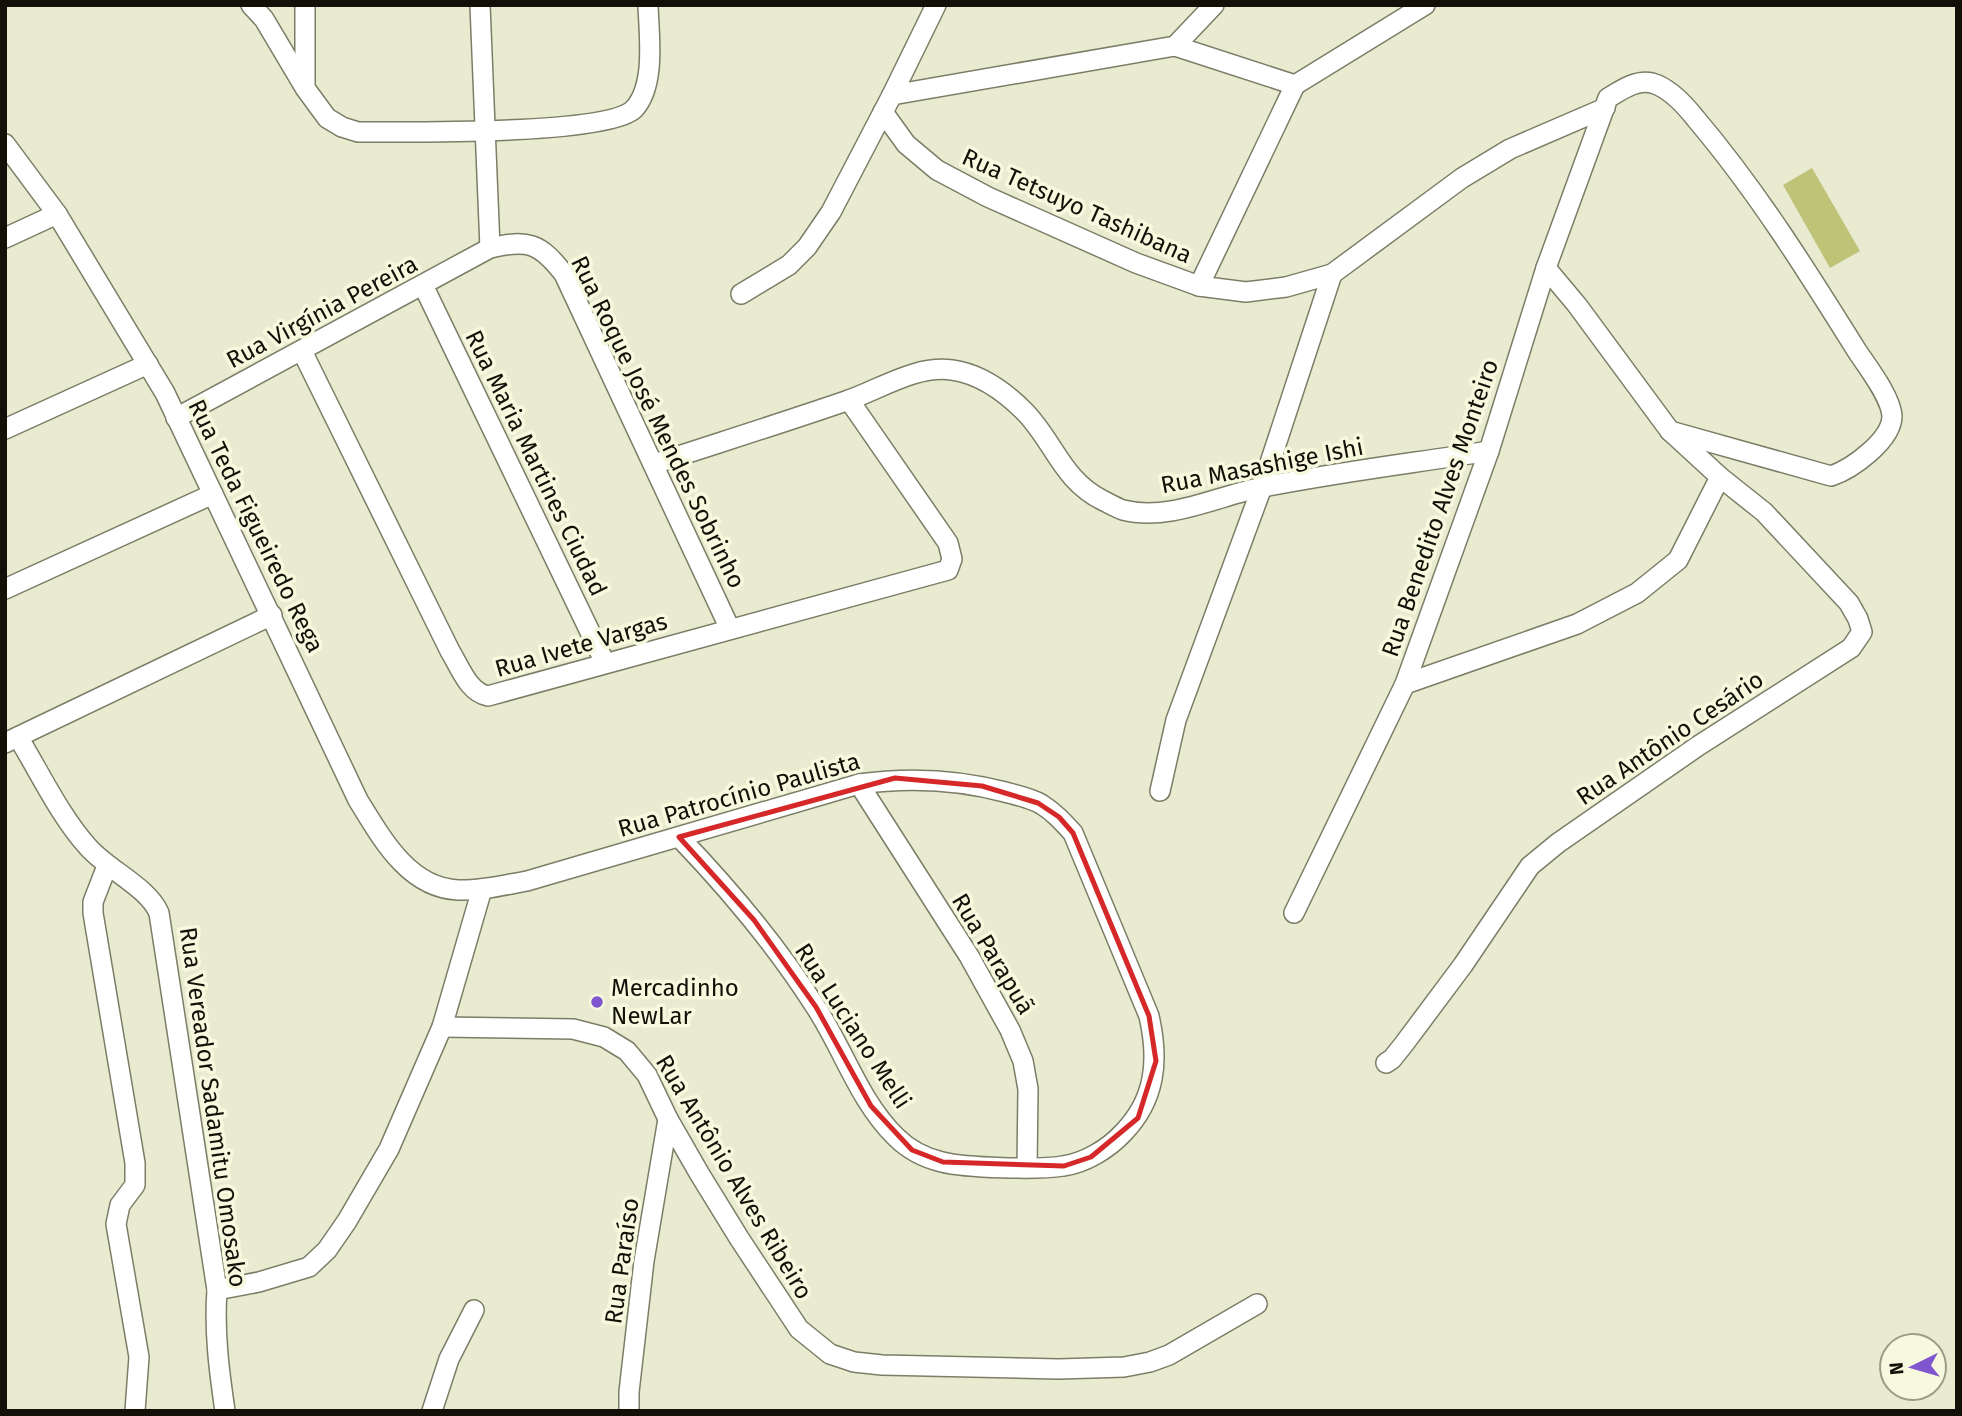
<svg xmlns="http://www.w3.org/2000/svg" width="1962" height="1416" viewBox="0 0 1962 1416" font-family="'Fira Sans',sans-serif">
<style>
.green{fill:#bfc378}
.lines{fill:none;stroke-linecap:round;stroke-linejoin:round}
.minor-casing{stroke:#7c7d66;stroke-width:22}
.minor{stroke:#fff;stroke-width:19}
.marked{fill:none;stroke:#d62828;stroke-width:5;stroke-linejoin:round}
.poi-dot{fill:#8056cf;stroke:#f6f9de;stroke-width:2.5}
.labels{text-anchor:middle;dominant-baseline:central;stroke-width:7;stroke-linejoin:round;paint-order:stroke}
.street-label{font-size:24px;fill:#111108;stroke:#f6f9de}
.poi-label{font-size:24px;fill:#111108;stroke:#f6f9de;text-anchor:start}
</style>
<rect width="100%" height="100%" fill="#e9ebd1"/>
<!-- green -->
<polygon class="green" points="1812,168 1860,251 1830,268 1783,185"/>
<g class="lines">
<defs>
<g id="minor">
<path d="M251,5L264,19L305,88L327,118L342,127L358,132C403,132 608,135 634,109C656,85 649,36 648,5"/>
<polyline points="305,5 305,84"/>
<polyline points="480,5 490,248"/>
<polyline points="1175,46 1295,85 1425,5"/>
<polyline points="892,95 1175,46 1214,5"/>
<polyline points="883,112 906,144 937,170 988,197 1136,263 1199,286 1246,292 1286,287 1332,274 1462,178 1510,149 1605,108"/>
<path d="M5,144L57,214L165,393L358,800C381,837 408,888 458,890C481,891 504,885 527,881L859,784C909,777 956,779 1005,792C1016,795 1030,798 1041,804C1054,812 1063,822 1073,833L1149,1016C1159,1060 1156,1099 1123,1133C1108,1149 1085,1163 1063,1166C1038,1170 966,1168 942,1162C925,1158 908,1149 896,1137C859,1101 843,1048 815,1006C776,945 730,890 679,837"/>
<polyline points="5,238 57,214"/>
<polyline points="423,285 605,663"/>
<polyline points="1199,286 1295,85"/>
<polyline points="741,294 789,265 807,247 831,212 892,95 936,5"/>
<path d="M302,351L450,651C460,667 468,692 488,696L948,570L952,559L948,543L849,400"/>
<path d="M176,418L490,248C528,239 540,243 564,274L730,629"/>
<polyline points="5,429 148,364"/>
<path d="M654,464C718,443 782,423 846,401C879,390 915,365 952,370C981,374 1004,391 1024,411C1054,441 1062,481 1104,501C1110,504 1117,508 1123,510C1170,522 1219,495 1263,487C1338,472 1414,463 1489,451"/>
<polyline points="5,589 213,494"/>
<polyline points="1405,684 1577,624 1637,593 1678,560 1720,477 1670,431 1577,305 1546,268"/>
<path d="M18,737C40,773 60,816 88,847C108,870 148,887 159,913L217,1290C214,1331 219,1370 225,1411"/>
<polyline points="5,743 272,615"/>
<polyline points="859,784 969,956 1010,1030 1023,1061 1028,1089 1027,1167"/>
<polyline points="1160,791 1176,720 1262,487 1332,274"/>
<polyline points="107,866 93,902 93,913 135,1163 135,1185 120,1205 116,1224 139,1357 135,1411"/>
<path d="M1294,913L1405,684L1489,451L1546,268L1608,98C1620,91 1636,79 1652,83C1670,88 1685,105 1696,119C1757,191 1807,271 1857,351C1867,366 1891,397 1892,416C1892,440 1852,469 1831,476L1670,431"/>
<polyline points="442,1027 573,1029 604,1037 627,1051 647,1075 668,1119 699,1173 739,1238 799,1329 830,1354 854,1362 882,1365 1059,1369 1124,1367 1150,1362 1169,1355 1257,1304"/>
<polyline points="1386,1063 1392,1059 1404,1044 1463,965 1530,866 1558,843 1698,746 1851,648 1862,632 1858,619 1849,603 1764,512 1720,477"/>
<polyline points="217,1290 259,1282 309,1267 327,1250 347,1221 389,1149 442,1027 482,889"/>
<polyline points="432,1411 449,1359 474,1310"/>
<polyline points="629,1411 629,1392 644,1261 668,1119"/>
</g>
</defs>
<!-- minor casing -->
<use href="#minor" class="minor-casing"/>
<!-- minor -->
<use href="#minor" class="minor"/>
</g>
<!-- marked area -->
<path class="marked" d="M895,778L982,786L1038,803L1059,817L1073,833L1149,1016L1156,1061L1138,1118L1091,1157L1064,1166L943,1162L912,1150L871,1106L816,1007L754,920L679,837Z"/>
<!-- markers -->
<circle class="poi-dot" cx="597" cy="1002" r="7"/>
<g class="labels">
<!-- street labels -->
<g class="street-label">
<text transform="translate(1077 206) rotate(24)">Rua Tetsuyo Tashibana</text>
<text transform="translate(322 312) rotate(-28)">Rua Virgínia Pereira</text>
<text transform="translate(658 422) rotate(64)">Rua Roque José Mendes Sobrinho</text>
<text transform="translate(536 463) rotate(64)">Rua Maria Martines Ciudad</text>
<text transform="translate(1262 466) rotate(-11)">Rua Masashige Ishi</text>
<text transform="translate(1440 508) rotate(-71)">Rua Benedito Alves Monteiro</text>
<text transform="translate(256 526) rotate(64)">Rua Teda Figueiredo Rega</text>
<text transform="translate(581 645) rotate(-16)">Rua Ivete Vargas</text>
<text transform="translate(1670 738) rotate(-34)">Rua Antônio Cesário</text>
<text transform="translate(739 795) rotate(-16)">Rua Patrocínio Paulista</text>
<text transform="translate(993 954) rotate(59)">Rua Parapuã</text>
<text transform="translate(853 1026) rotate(57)">Rua Luciano Melli</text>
<text transform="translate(213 1107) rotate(82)">Rua Vereador Sadamitu Omosako</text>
<text transform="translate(734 1177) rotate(59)">Rua Antônio Alves Ribeiro</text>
<text transform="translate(622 1261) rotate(-82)">Rua Paraíso</text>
</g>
<!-- poi labels -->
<g class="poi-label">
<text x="611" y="988">Mercadinho<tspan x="611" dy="28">NewLar</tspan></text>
</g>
</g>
<!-- border -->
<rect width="1962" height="1416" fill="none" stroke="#111108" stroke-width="14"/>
<!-- north arrow -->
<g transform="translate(1913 1367) rotate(265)"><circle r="33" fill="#f6f9de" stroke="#9a9c88" stroke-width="2"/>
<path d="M0-5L12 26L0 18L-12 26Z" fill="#8056cf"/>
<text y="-10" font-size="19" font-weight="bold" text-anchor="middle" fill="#111108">N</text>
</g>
</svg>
